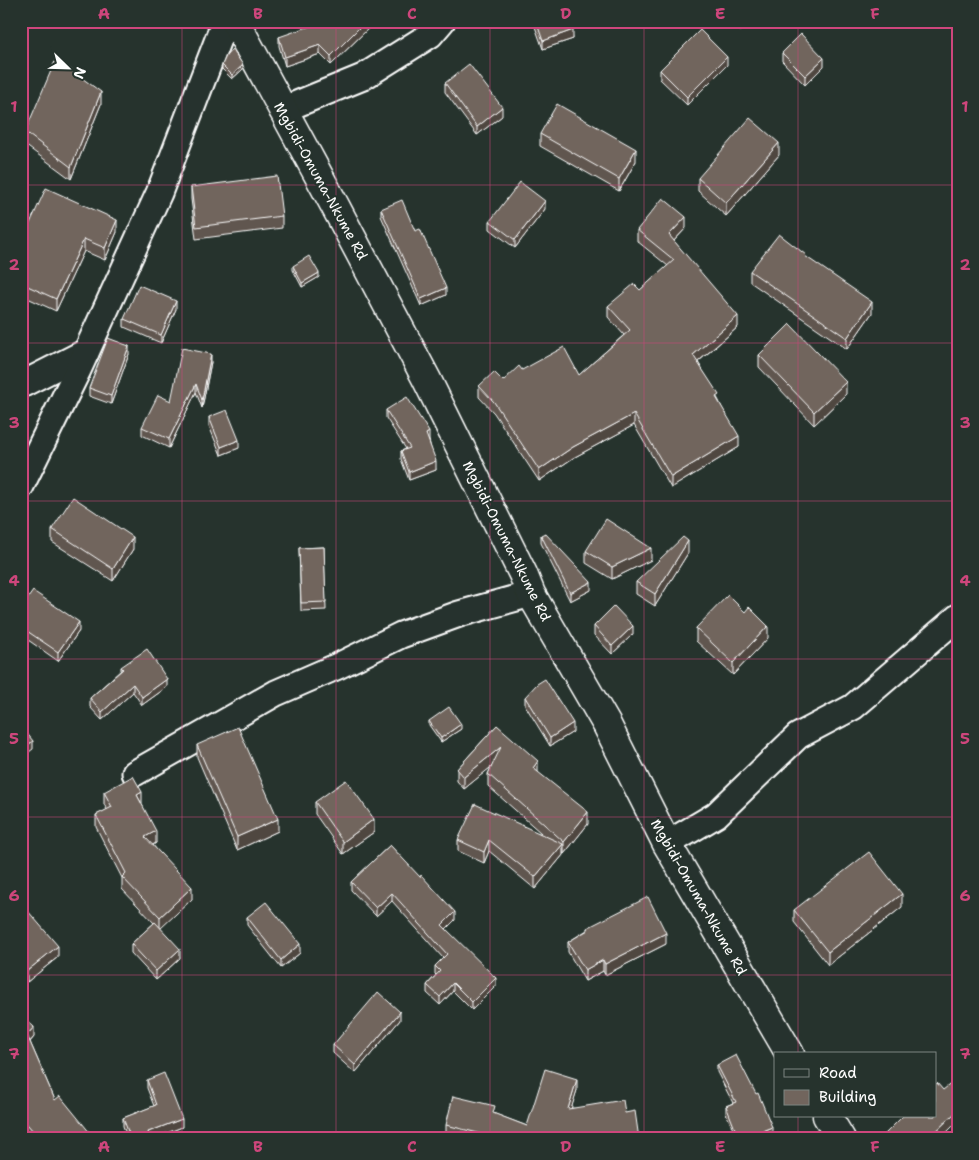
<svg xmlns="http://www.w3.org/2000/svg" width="979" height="1160" viewBox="0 0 979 1160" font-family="'Shantell Sans',sans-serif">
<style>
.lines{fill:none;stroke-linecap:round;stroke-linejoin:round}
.minor-casing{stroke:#fff;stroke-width:29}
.tertiary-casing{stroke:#fff;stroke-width:31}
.minor{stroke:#26332d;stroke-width:25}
.tertiary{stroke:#26332d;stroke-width:28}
.wall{fill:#615750;stroke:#fff}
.shaded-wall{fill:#4f4741;stroke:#fff}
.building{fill:#71655d;stroke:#fff}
.grid{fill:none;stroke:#ce467c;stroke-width:1;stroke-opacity:0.55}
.labels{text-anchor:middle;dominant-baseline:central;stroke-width:4.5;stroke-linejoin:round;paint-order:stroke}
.street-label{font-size:14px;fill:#fff;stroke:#26332d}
.neatline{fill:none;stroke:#ce467c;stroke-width:2}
.grid-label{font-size:16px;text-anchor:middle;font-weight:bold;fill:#ce467c}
</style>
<rect width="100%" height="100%" fill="#26332d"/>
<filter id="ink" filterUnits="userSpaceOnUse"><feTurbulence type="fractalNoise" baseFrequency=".02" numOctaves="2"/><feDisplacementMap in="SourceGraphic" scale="10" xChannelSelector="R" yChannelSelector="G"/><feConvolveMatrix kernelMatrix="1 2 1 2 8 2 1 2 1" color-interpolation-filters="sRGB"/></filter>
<g filter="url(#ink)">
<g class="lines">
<defs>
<g id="minor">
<polyline points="282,110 363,77 430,35 442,21"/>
<polyline points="21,385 86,352"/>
<polyline points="21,486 78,370 159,193 225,21"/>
<polyline points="135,773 276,693 338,666 401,635 459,614 531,594"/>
<polyline points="667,844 716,815 798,736 853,707 958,617"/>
</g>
<g id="tertiary">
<polyline points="235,21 334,204 426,378 523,574 531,594 607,725 667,844 790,1054"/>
<polyline points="827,1116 841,1139"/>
</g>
</defs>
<!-- minor casing -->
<use href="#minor" class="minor-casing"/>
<!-- tertiary casing -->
<use href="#tertiary" class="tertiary-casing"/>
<!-- minor -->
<use href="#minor" class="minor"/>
<!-- tertiary -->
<use href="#tertiary" class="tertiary"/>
</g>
<!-- wall -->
<g class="wall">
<polygon points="376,21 331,65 320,54 285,66 279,46 279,37"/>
<polygon points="533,21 570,21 573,39 543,49"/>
<polygon points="734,21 758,21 740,31"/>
<polygon points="782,53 824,66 805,85 782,61"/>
<polygon points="222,65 243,69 232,79 222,69"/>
<polygon points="727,65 687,105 660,79 660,70"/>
<polygon points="445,83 502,116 477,135 445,92"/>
<polygon points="101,104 71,179 25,145 25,132"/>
<polygon points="540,134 636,161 619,191 540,146"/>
<polygon points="779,155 726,216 698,191 698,178"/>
<polygon points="191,187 282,216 282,228 196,239 191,199"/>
<polygon points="381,209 415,231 446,295 421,306 381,216"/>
<polygon points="545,209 515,248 490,229 490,221"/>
<polygon points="686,228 674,241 738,327 698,362 719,401 739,447 671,488 634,425 573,458 539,481 494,413 479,397 479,386 503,381 522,370 579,375 624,335 608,317 608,306 640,290 668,266 637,241 637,230"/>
<polygon points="117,232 105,260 84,251 56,311 21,295 21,243"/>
<polygon points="806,257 872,313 847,349 750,282 750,271"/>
<polygon points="293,266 319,277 302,287 293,270"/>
<polygon points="176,309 161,343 124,327 124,319"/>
<polygon points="129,354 111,404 89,396 89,388"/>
<polygon points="759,355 846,394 814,425 759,367"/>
<polygon points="211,362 202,408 196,392 169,448 142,435 142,427 171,401"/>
<polygon points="386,410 429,440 436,470 409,480 401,459 401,451 406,449 386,418"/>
<polygon points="209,417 239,448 221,455 209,426"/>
<polygon points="52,529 133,549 113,581 52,542"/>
<polygon points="541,535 591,590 570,601 541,543"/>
<polygon points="324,547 326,610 301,611 299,548"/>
<polygon points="586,551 651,560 612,579 586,563"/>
<polygon points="688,553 655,606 636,594 636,582"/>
<polygon points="21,608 79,631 58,661 21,635"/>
<polygon points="594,626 633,634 612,654 594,635"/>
<polygon points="696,628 768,638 733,675 696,641"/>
<polygon points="121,667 167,687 142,705 133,692 102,720 90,707 90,698 121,670"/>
<polygon points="525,697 573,732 550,746 525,705"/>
<polygon points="429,721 461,729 441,742 429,725"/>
<polygon points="497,725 538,773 588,824 564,854 563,853 563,855 535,889 489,851 484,863 458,851 458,840 541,833 488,786 488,774 492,766 464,789 457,781 457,769"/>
<polygon points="197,745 278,831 237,850 197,757"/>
<polygon points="104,792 142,804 156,843 153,845 192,899 160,928 180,958 156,980 131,953 131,944 154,923 122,889 122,878 96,827 96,815 107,810 104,804"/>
<polygon points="315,802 374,832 343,854 315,814"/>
<polygon points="390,845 455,920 446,929 496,986 472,1010 453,991 440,1005 427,993 427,985 436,975 435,974 435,966 443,958 392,901 376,916 351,890 351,882"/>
<polygon points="21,903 58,957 27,982 21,975"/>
<polygon points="902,907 828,965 794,922 794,910"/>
<polygon points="247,917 300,953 281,968 247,925"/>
<polygon points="587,928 666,944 605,975 603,971 585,981 568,952 568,942 587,930"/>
<polygon points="21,1015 34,1037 30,1042 55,1100 95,1139 31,1139 21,1127"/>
<polygon points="400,1020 355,1073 333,1053 333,1045"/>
<polygon points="717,1065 772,1134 760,1139 737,1139 726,1113 726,1106 733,1103 717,1072"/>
<polygon points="147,1080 182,1127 152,1139 128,1139 123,1126 123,1118 154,1106 147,1088"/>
<polygon points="577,1090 571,1108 625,1113 639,1139 460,1139 446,1135 446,1125 495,1114 527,1126"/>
</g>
<!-- shaded-wall -->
<g class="shaded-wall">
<polygon points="366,21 376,21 331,65 331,56"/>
<polygon points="740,21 758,21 740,31"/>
<polygon points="573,30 573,39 543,49 543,41"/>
<polygon points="320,45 320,54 285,66 285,57"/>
<polygon points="727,57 727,65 687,105 687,97"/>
<polygon points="824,58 824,66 805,85 805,76"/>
<polygon points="243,65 243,69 232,79 232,75"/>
<polygon points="101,92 101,104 71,179 71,167"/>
<polygon points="502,107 502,116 477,135 477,127"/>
<polygon points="779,143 779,155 726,216 726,203"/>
<polygon points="636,149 636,161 619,191 619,179"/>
<polygon points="545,201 545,209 515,248 515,240"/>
<polygon points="686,217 686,228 669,246 669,235"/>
<polygon points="117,220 117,232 105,260 105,248"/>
<polygon points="84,239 84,251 56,311 56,299"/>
<polygon points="319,273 319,277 302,287 302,283"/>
<polygon points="446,288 446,295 421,306 421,299"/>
<polygon points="176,301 176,309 161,343 161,335"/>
<polygon points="872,302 872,313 847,349 847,338"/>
<polygon points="738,316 738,327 693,366 693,355"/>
<polygon points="129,346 129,354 111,404 111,396"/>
<polygon points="211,354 211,362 202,408 202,400"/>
<polygon points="846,382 846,394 814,425 814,412"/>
<polygon points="196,384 196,392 169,448 169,439"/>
<polygon points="634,414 634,425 573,458 539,481 539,470 573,447"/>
<polygon points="429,432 429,440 426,442 426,434"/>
<polygon points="739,436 739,447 671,488 671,477"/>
<polygon points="239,440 239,448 221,455 221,447"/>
<polygon points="436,461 436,470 409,480 409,472"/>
<polygon points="133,537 133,549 113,581 113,569"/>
<polygon points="688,541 688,553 655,606 655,594"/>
<polygon points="651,548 651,560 612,579 612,567"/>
<polygon points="591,582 591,590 570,601 570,593"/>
<polygon points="79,622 79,631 58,661 58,652"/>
<polygon points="633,626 633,634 612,654 612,646"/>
<polygon points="768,626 768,638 733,675 733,663"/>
<polygon points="167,679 167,687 142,705 142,697"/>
<polygon points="133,684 133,692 102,720 102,712"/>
<polygon points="573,723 573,732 550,746 550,738"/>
<polygon points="461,724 461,729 441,742 441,738"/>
<polygon points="33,741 33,749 21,758 21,750"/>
<polygon points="501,747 501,759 464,789 464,777"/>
<polygon points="538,761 538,774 533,768"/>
<polygon points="142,792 142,804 137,795"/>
<polygon points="588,812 588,824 564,854 564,842"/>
<polygon points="278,819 278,831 237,850 237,837"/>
<polygon points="374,819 374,832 343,854 343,842"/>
<polygon points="156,831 156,843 145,849 145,837"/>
<polygon points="489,840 489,851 484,863 484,852"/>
<polygon points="563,844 563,855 535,889 535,877"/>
<polygon points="192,887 192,899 160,929 160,917"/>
<polygon points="392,893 392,901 376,916 376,908"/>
<polygon points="902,894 902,907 828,965 828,952"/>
<polygon points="455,912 455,920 442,933 442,925"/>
<polygon points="666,933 666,944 605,975 605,964"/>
<polygon points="300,944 300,953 281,968 281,960"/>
<polygon points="58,946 58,957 27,982 27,971"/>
<polygon points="180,949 180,958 156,980 156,971"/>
<polygon points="603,960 603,971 585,981 585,970"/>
<polygon points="496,978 496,986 472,1010 472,1002"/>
<polygon points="453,983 453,991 440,1005 440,997"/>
<polygon points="400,1012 400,1020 355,1073 355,1065"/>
<polygon points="34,1027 34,1037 27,1045 27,1035"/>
<polygon points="577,1079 577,1090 568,1119 568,1109"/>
<polygon points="958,1110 958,1121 940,1139 928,1139"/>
<polygon points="182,1119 182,1127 152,1139 148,1139 148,1132"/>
<polygon points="772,1127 772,1134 760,1139 742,1139"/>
</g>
<!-- building -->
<g class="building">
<polygon points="325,21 366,21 331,56 320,45 285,57 279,37"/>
<polygon points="536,21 570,21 573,30 543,41"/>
<polygon points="700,30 727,57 687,97 660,70"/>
<polygon points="801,34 824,58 805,76 782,53"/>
<polygon points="232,49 243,65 232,75 222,65 226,56"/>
<polygon points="56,59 101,92 71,167 25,132"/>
<polygon points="469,64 502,107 477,127 445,83"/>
<polygon points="557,104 636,149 619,179 540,134"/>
<polygon points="750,118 779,143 726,203 698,178"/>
<polygon points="277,176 282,216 196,227 191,187"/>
<polygon points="520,182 545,201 515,240 490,221"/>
<polygon points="46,188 117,220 105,248 84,239 56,299 21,283 21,243"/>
<polygon points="663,198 686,217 669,235 738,316 693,355 719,395 716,397 739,436 671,477 634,414 573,447 539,470 494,402 479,386 494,372 503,381 519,366 522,370 564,347 579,375 630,330 608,306 634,284 640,290 674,260 637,230"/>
<polygon points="402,200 415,231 420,229 446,288 421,299 381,209"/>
<polygon points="779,234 806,255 805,256 872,302 847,338 750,271"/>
<polygon points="309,256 319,273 302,283 293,266"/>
<polygon points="139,285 176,301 161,335 124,319"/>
<polygon points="790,324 846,382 814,412 759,355"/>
<polygon points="108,338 129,346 111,396 89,388"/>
<polygon points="182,348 211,354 202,400 196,384 169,439 142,427 158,395 171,401"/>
<polygon points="407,397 429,432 426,434 436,461 409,472 401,451 410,448 386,410"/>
<polygon points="227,410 239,440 221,447 209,417"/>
<polygon points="73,497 133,537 113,569 52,529"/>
<polygon points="606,519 651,548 612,567 586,551"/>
<polygon points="545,533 591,582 570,593 541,535"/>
<polygon points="683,537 688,541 655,594 636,582"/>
<polygon points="324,547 326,602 301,603 299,548"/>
<polygon points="33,591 79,622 58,652 21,627 21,608"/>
<polygon points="728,595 745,612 749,607 768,626 733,663 696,628"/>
<polygon points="614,606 633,626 612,646 594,626"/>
<polygon points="147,649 167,679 142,697 133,684 102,712 90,698 123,669 121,667"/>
<polygon points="545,679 573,723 550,738 525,697 537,684"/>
<polygon points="449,707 461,724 441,738 429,721"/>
<polygon points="497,725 538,761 533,768 588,812 564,842 488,774 501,747 464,777 457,769"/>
<polygon points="21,726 33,741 21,750"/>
<polygon points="238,727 278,819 237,837 197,745"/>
<polygon points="133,776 142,792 137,795 156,831 145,837 192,887 160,917 122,877 126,873 96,815 112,807 104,792"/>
<polygon points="346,780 374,819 343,842 315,802"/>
<polygon points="475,804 563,844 535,877 489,840 484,852 458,840"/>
<polygon points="390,845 420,877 421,875 455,912 442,925 496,978 472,1002 453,983 440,997 427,985 440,971 435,966 447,954 392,893 376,908 351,882"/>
<polygon points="869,852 902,894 828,952 794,910"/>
<polygon points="648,897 666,933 605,964 603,960 585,970 568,942 588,930 587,928"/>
<polygon points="266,902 300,944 281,960 247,917"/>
<polygon points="21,903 58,946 27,971 21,964"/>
<polygon points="155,922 180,949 156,971 131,944"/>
<polygon points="378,992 400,1012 355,1065 333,1045"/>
<polygon points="21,1015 34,1027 27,1035 55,1100 60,1096 95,1139 40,1139 21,1117"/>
<polygon points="736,1055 756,1094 758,1093 772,1127 742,1139 739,1139 726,1106 736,1102 717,1065"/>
<polygon points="545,1069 577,1079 568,1109 623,1100 625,1113 635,1111 639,1139 502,1139 446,1125 453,1096 495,1106 493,1113 527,1126"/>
<polygon points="164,1073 182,1119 148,1132 150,1139 131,1139 123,1118 156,1105 147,1080"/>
<polygon points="958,1078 958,1110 928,1139 880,1139 903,1116 935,1116 935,1085 937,1083 943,1090"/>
</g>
</g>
<!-- grid -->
<path class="grid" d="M182,21V1139M336,21V1139M490,21V1139M644,21V1139M798,21V1054M21,185H958M21,343H958M21,501H958M21,659H958M21,817H958M21,975H958M798,1116V1139"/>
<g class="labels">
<!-- street labels -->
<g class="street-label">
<text transform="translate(321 181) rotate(61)">Mgbidi-Omuma-Nkume Rd</text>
<text transform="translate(507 541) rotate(63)">Mgbidi-Omuma-Nkume Rd</text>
<text transform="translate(699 897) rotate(60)">Mgbidi-Omuma-Nkume Rd</text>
</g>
</g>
<!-- margin -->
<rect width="979" height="1160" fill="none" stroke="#26332d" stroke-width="55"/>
<!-- legend -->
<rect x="774" y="1052" width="162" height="65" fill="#26332d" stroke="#7d8581"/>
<rect x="784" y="1069" width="25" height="8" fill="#26332d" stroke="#7d8581"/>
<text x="819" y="1078" font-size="15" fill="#ffffff">Road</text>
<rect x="784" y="1090" width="25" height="15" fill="#71655d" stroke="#7d8581"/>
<text x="819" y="1102" font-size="15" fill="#ffffff">Building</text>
<!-- north arrow -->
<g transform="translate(68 68) rotate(113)" stroke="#26332d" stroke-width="4" paint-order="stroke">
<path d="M0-4L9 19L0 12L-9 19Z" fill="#ffffff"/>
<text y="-8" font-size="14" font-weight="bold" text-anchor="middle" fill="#ffffff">N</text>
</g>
<rect x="28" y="28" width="924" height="1104" class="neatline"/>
<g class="grid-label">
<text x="104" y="19">A</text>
<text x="258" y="19">B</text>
<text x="412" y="19">C</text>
<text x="566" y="19">D</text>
<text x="720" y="19">E</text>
<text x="875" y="19">F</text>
<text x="14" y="112">1</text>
<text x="965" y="112">1</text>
<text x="14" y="270">2</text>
<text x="965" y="270">2</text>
<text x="14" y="428">3</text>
<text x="965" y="428">3</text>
<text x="14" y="586">4</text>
<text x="965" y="586">4</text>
<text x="14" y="744">5</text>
<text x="965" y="744">5</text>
<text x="14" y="901">6</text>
<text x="965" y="901">6</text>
<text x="14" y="1059">7</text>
<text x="965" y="1059">7</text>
<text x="104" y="1152">A</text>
<text x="258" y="1152">B</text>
<text x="412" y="1152">C</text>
<text x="566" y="1152">D</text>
<text x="720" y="1152">E</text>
<text x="875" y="1152">F</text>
</g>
</svg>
